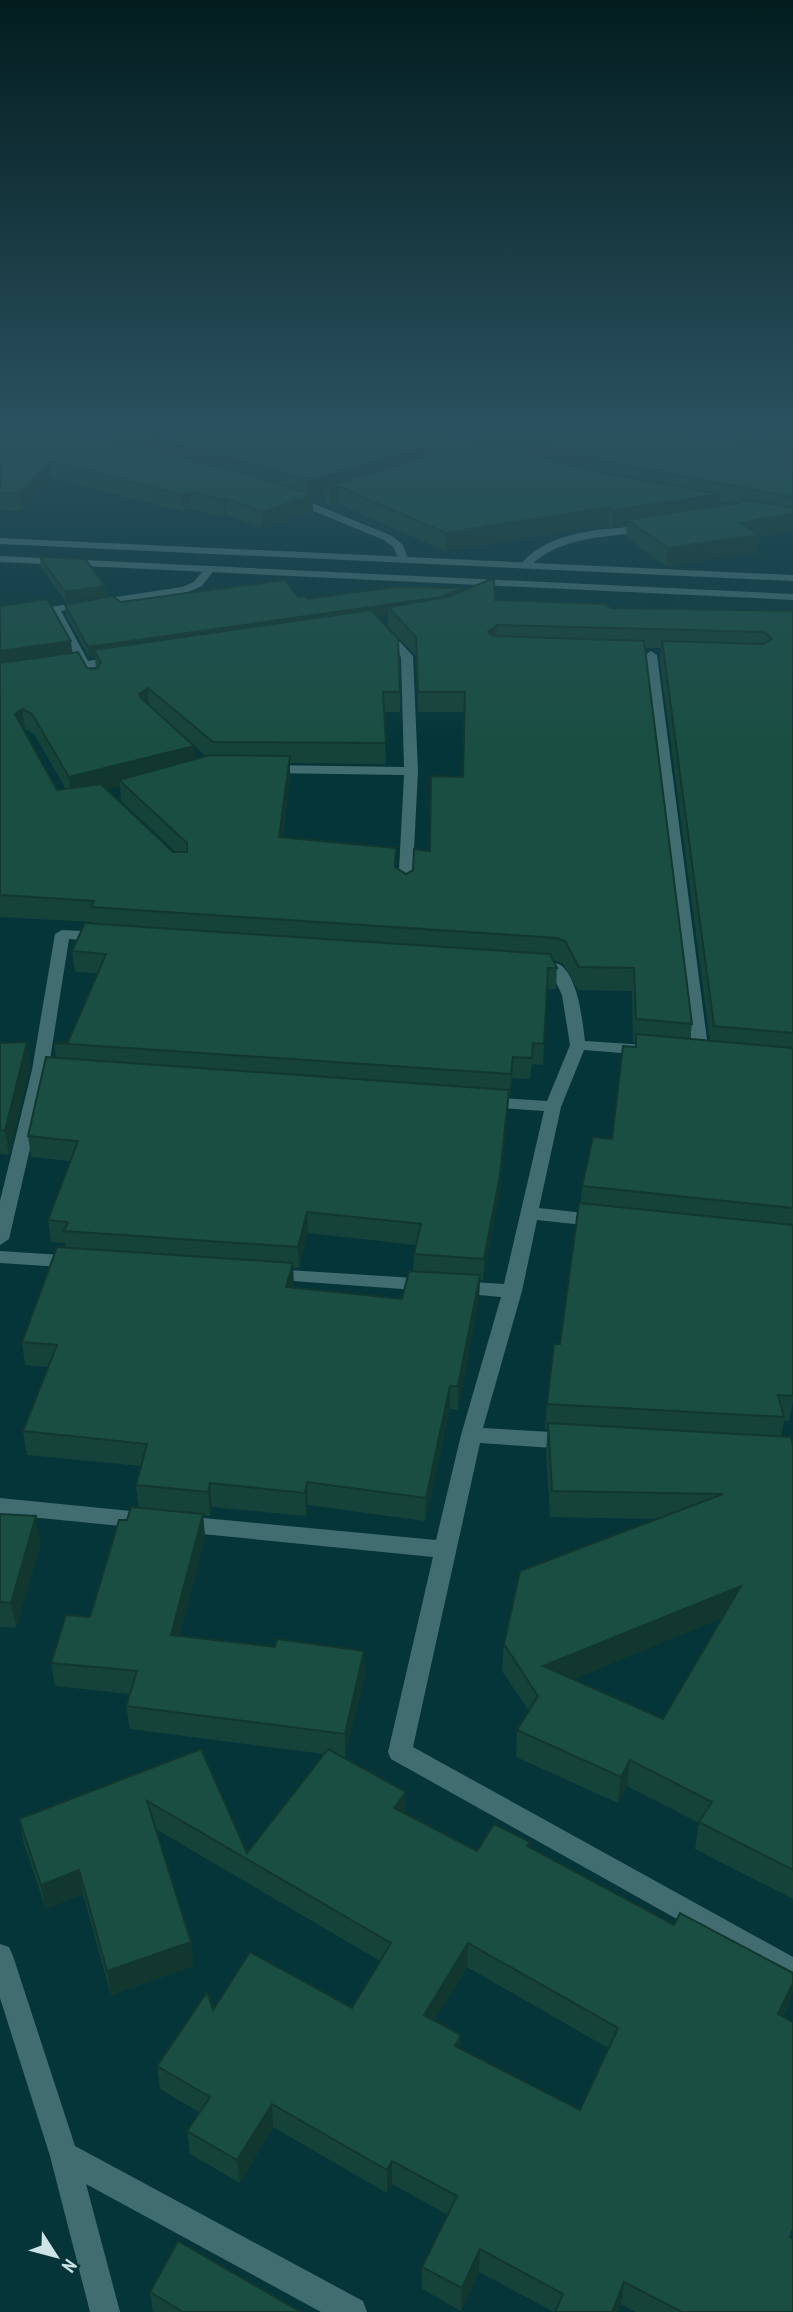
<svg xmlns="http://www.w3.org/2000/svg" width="793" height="2312" viewBox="0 0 793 2312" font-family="'PT Sans Narrow',sans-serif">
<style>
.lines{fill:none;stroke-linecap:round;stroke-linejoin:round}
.minor{fill:#416d71;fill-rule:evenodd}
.tertiary{fill:#416d71;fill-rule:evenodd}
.wall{fill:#164339;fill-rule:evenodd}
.shaded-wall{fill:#12372e}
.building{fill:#1a4e42;stroke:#12372e;stroke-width:2;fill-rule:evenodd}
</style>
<rect width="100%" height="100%" fill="#053539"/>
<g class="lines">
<!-- minor -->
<g class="minor">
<polygon points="287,496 295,496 392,536 403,545 408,559 399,561 394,548 384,540 287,500"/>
<path d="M649,525L654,528L653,530C608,539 564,533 529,567L520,565C551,528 605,530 649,525Z"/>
<polygon points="206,567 215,569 202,586 188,592 61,611 88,661 117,656 123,660 117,664 61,672 55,668 77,662 48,609 50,607 182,587 194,582"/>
<polygon points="383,627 387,628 413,656 418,771 412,889 405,893 398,889 404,775 267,773 260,769 267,765 404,767 401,657 377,630"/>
<polygon points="651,651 657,655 709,1055 701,1060 693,1055 645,655"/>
<polygon points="62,930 102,932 110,937 102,942 69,939 49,1066 66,1067 74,1072 66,1077 47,1075 9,1239 0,1245 0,1201 32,1070 55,934"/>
<path d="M535,962C542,963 557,961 562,966C579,982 582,1019 585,1041L647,1045L655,1050L647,1055L584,1050L561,1107L539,1208L602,1215L611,1221L602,1227L537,1220L522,1291L483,1428L569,1433L576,1436L579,1441L576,1446L569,1449L480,1443L413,1747L793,1957V1984L391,1759L388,1752L433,1557L182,1532L174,1530L171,1524L174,1518L182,1516L436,1540L461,1435L501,1297L457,1293L450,1291L448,1287L450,1283L457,1281L504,1284L544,1111L485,1107L477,1102L485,1097L547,1101L570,1045L562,995L551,972L530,970L527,967Z"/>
<polygon points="0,1251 77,1256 84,1258 86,1262 84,1266 77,1268 0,1263"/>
<polygon points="272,1269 430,1279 437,1281 439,1285 437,1289 430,1291 265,1279 263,1275 265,1271"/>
<polygon points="0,1498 151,1513 159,1515 162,1521 159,1527 151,1529 0,1514"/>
<polygon points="0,1944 9,1947 13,1956 75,2146 363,2301 367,2312 321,2312 86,2184 120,2312 90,2312 50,2156 0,1998"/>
</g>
<!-- tertiary -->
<g class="tertiary">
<polygon points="0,538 793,575 793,581 0,544"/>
<polygon points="0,556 793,594 793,600 0,562"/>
</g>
</g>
<!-- wall -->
<g class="wall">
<path d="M0,421H793V531L758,537L756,553L666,566L626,537L627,525L612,528L609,525L445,551L338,504L330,506L325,504V494L312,497L313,512L263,529L227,515L224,517L191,509L184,512L52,478L21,511L0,510ZM161,444L162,452L153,450ZM719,501L734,504L719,506Z"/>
<polygon points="40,557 105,586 106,596 66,602 41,567"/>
<path d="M464,591L495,600L611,608L793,611V1401L789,1421H784L781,1437L793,1445V1899L695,1849L699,1823L627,1786L618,1803L516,1757L517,1730L529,1711L502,1671L504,1644L657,1519L550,1517L546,1449L548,1429H545L547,1404L560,1344L581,1203L582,1186L612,1139L635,1047V1043L633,1042L632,991L578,990L563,964L553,960L557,968L556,989H547L543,1065L532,1064L530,1079L512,1078L510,1096H509L499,1196L483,1280H480L479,1298L458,1410L450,1409L425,1521L308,1505L306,1516L212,1507L210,1516L203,1515L205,1537L179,1636L365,1674L345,1757H343L406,1792V1813L477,1851L529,1847L791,1999L783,2017L792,2238L793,2312H636L621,2304L618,2312H554L479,2272L461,2311L422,2289V2267L448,2215L392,2184L387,2193L273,2127L240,2183L190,2154L187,2131L199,2112L160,2089L157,2066L213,2010L352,2008L380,1961L156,1829L194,1966L111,1995L83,1894L46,1909L24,1844L19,1819L201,1749L247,1853L324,1754L130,1729L126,1706L130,1694L55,1686L51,1663L90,1617L127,1520L139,1508L136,1485L141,1466L27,1455L23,1431L49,1367L25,1365L22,1342L66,1248L65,1243L51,1242L48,1220L70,1161L31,1157L28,1136L56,1058L54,1043L68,1042L97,973L75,972L72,951L93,922L0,917V606L72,653L87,668L96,669L95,656L89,657L66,615L65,605L121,602L298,597L307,599ZM388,614V626L416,656L418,712H464L463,777L430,851L413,870L406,874L396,868L283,837L290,776V763L386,764L384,712H400V692L376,616ZM645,648H661L660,661L710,1041L690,1039L692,1024ZM25,729L34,734L66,789L57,790L23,730ZM184,737L206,756L195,759ZM120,786L121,801L176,852H173L107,789ZM308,1233L416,1245L414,1254L413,1271L402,1299L293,1288V1268H299ZM722,1618L663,1719L573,1679ZM467,1967L608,2048L580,2110L460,2049L461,2035L434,2021Z"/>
<polygon points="27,1042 30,1065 9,1155 0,1154 0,1043"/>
<polygon points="0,1514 41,1542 16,1628 0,1627"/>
<polygon points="150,2292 301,2312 153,2312"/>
</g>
<!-- shaded-wall -->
<g class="shaded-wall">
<polygon points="171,421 196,421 161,441 161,444 146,454 145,438"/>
<polygon points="688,421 686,437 680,426"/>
<polygon points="424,448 424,465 338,486 338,504 330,506 330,489 325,487 325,494 312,497 313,512 263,529 262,512 309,496 309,481"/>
<polygon points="50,461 52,478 21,511 19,494"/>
<polygon points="190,491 191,509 184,512 182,495"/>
<polygon points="720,494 718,512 627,520 627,525 612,528 613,510"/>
<polygon points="226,498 227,515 224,517 223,500"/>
<polygon points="610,507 609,525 445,551 445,533"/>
<polygon points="793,514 793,531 758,537 756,553 666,566 668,548 740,523"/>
<polygon points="105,586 106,596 66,602 65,592"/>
<polygon points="464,588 463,598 388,607 388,614 98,656 94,650 95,656 89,657 88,647"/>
<polygon points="497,625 496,644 488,632"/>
<polygon points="71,641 73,660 0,670 0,651"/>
<polygon points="148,688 149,707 140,713 139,694"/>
<polygon points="22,709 25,729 17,734 15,714"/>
<polygon points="194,746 196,767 119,780 120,786 71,798 69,777"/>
<polygon points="290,756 290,776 280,858 279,837"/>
<polygon points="27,1042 30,1065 9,1155 5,1131"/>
<polygon points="513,1057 512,1078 510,1096 511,1074"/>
<polygon points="509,1090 508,1111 499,1196 483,1280 484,1259"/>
<polygon points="307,1212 308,1233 299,1268 298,1247"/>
<polygon points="293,1263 294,1286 288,1310 286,1287"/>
<polygon points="480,1275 479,1298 458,1410 458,1386"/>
<polygon points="450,1386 450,1409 425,1521 426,1498"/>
<polygon points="307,1482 308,1505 306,1516 305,1493"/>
<polygon points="210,1483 212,1507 210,1516 208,1492"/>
<polygon points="203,1514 205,1537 174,1658 171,1635"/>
<polygon points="36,1516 41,1542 16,1628 11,1603"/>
<polygon points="741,1586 736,1612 541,1693 543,1666"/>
<polygon points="364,1651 365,1674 345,1757 345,1734"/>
<polygon points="630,1760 627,1786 618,1803 621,1777"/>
<polygon points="406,1792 406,1816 394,1808"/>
<polygon points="79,1870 83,1894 46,1909 41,1885"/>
<polygon points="191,1942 194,1966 111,1995 107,1971"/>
<polygon points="468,1943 467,1967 423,2039 424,2015"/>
<polygon points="793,1983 793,1991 791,1999 772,2038 778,2014"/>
<polygon points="461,2035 460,2059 455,2046"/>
<polygon points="272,2104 273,2127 240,2183 237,2160"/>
<polygon points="392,2161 392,2184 387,2193 387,2170"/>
<polygon points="480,2249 479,2272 461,2311 462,2288"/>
<polygon points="624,2282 621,2304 618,2312 612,2312"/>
</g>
<!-- building -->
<g class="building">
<polygon points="0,421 39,421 246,473 312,495 262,512 226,498 223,500 190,491 182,495 50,461 19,494 0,493"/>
<polygon points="75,421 171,421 145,438"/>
<polygon points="191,421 399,421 609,474 720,494 613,510 610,507 445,533 338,486 330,489 325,487 423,457 424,448 309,481 256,465 161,441"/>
<polygon points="438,421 793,421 793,439 688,421 680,426 684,431 793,451 793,497 611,463"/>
<polygon points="745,499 793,508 793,514 740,523 758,535 668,548 627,520 739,503"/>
<polygon points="40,557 85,559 105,586 65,592"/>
<polygon points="285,580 298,597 304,596 307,599 394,587 464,588 440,597 88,647 65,605 112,596 121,602"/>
<polygon points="489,580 494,580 495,600 606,604 611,608 793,611 793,1033 714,1026 662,641 763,644 772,639 765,632 497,625 488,632 493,636 644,641 692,1024 636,1019 634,968 579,967 565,941 557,938 91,907 94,901 0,895 0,663 78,652 87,668 97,669 101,662 94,650 371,610 398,639 400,692 383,692 386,743 213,742 148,688 139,694 141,698 194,746 69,777 32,714 22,709 15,714 57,790 101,784 173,852 187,852 187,843 119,780 210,755 290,756 279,837 396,848 395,867 406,874 413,870 414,849 430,851 431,776 463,777 465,692 418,692 416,637 388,607 448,597"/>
<polygon points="47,599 71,641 0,651 0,606"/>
<polygon points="85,923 550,954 557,968 548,968 544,1044 533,1043 532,1058 513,1057 511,1074 54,1043 68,1042 106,954 72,951"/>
<polygon points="636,1034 793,1048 793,1208 582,1186 593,1137 612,1139 623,1046 636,1047"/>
<polygon points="27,1042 5,1131 0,1130 0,1043"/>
<polygon points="46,1057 509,1090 500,1175 484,1259 414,1254 421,1224 307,1212 298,1247 64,1231 68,1222 48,1220 78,1141 28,1136"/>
<polygon points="579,1203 793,1225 793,1396 778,1395 784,1417 547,1404 554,1344 560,1344"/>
<polygon points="57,1247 293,1263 286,1287 402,1299 409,1271 480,1275 458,1386 450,1386 426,1498 307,1482 305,1493 210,1483 208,1492 136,1485 147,1444 23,1431 57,1345 22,1342"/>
<path d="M548,1423L791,1437L793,1445V1870L699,1822L712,1802L630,1760L621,1777L517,1730L538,1696L504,1644L520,1571L723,1494L552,1491ZM741,1586L663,1719L543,1666Z"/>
<polygon points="131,1507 203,1514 171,1635 275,1647 277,1639 364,1651 345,1734 126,1706 137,1671 51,1663 66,1615 90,1617 119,1520 127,1520"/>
<polygon points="0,1514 36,1516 11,1603 0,1602"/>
<path d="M201,1749L247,1853L328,1749L406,1792L394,1808L477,1851L494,1824L530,1842L527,1846L674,1925L680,1913L793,1973V1983L778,2014L793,2022V2229L790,2237L793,2239V2312H682L624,2282L612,2312H555L563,2294L480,2249L462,2288L422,2267L457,2196L392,2161L387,2170L272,2104L237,2160L187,2131L210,2097L157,2066L207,1992L213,2010L250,1952L352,2008L391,1943L147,1801L191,1942L107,1971L79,1870L41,1885L19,1819ZM468,1943L618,2028L580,2110L455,2046L461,2035L424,2015Z"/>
<polygon points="178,2241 301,2312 183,2312 150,2292"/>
</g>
<!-- sky -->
<linearGradient id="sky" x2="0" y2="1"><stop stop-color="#031d1f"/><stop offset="0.57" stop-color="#2a515f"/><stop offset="1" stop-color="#2a515f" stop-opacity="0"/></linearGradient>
<rect width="793" height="744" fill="url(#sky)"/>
<!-- north arrow -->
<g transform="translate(56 2256) rotate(126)" stroke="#053539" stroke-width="5" paint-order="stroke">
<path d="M0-5L12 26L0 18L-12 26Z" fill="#cee4e6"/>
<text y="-10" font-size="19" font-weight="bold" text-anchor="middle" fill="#cee4e6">N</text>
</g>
</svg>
